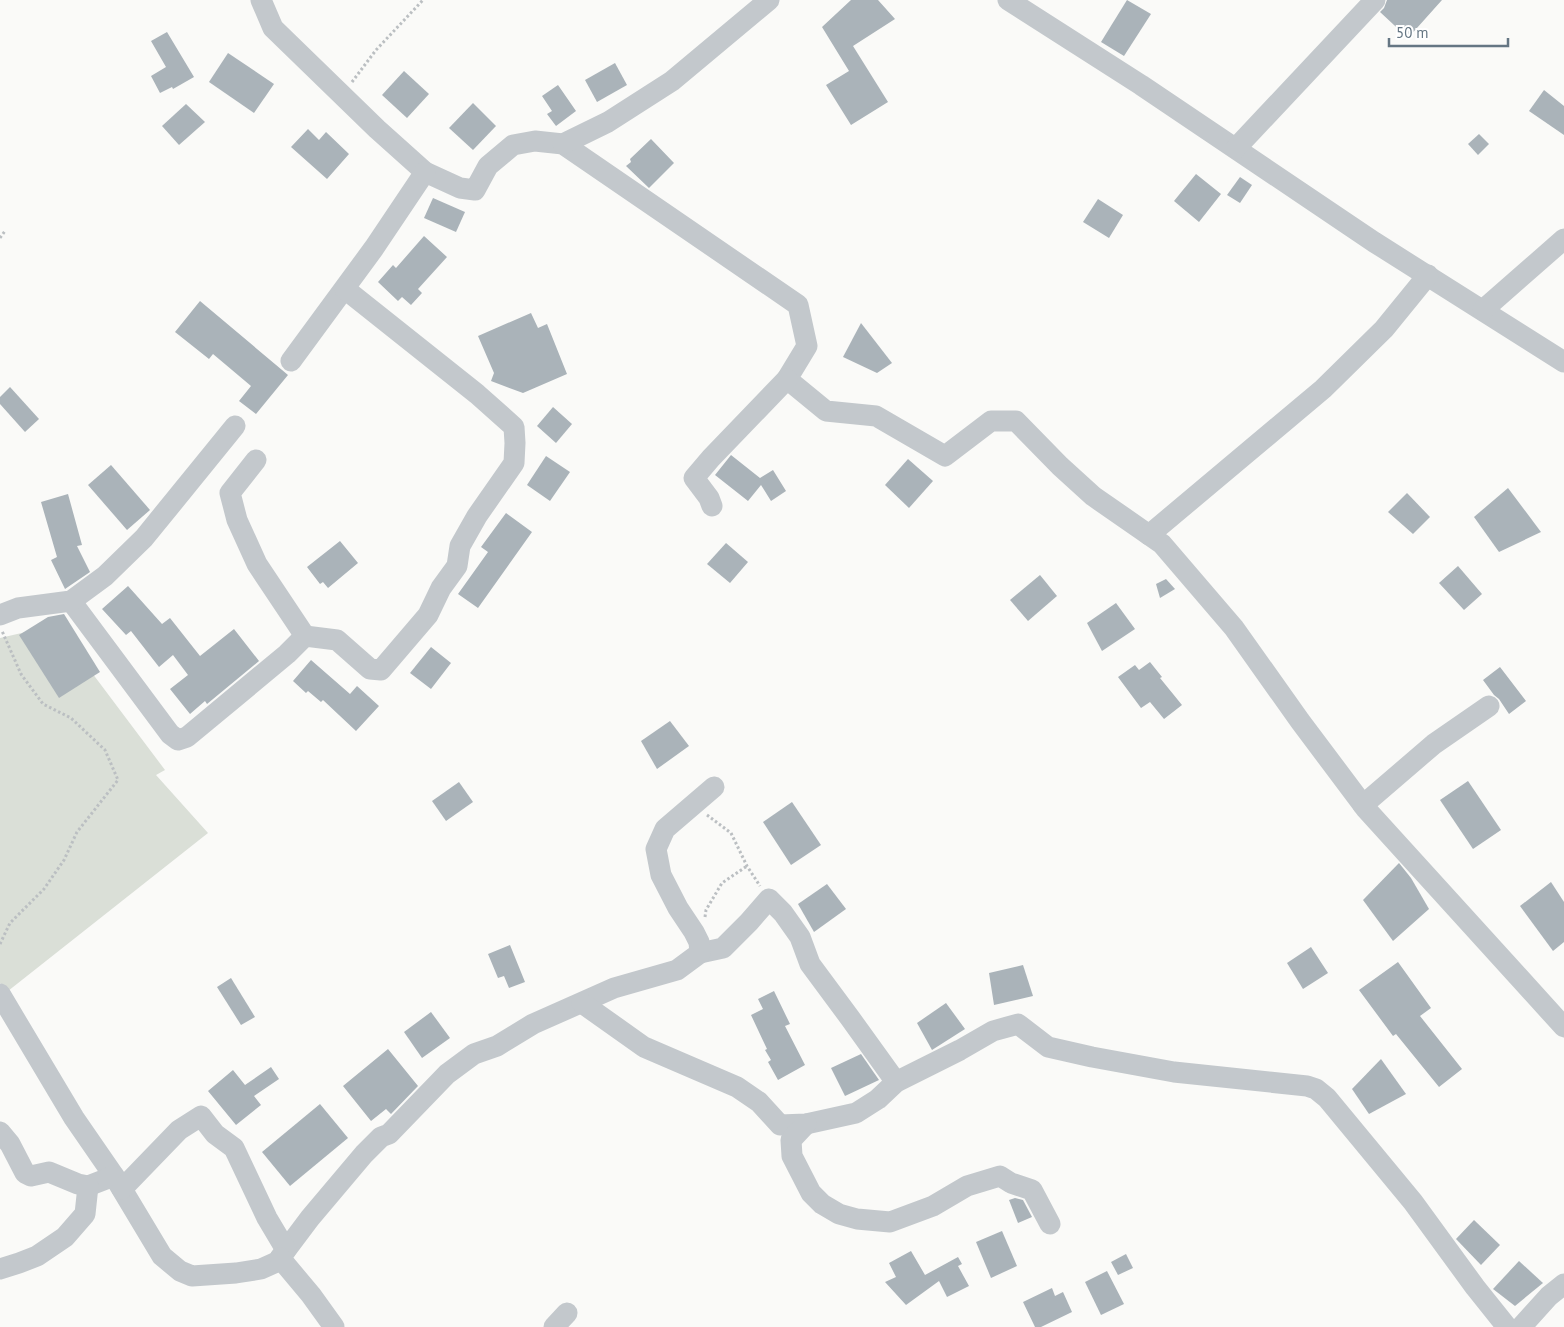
<svg xmlns="http://www.w3.org/2000/svg" width="1564" height="1327" viewBox="0 0 1564 1327" font-family="'PT Sans',sans-serif">
<style>
.green{fill:#dadfd7}
.building{fill:#aab3b9}
.lines{fill:none;stroke-linecap:round;stroke-linejoin:round}
.path{stroke:#bbbfc2;stroke-width:3;stroke-dasharray:2.5 2.5;stroke-linecap:butt}
.minor{stroke:#c3c8cc;stroke-width:21}
</style>
<rect width="100%" height="100%" fill="#fafaf8"/>
<!-- green -->
<polygon class="green" points="56,625 165,770 156,775 208,833 8,991 0,983 0,638"/>
<!-- building -->
<g class="building">
<polygon points="851,0 878,0 895,19 853,46 888,102 851,125 826,85 849,71 822,27"/>
<polygon points="1127,0 1151,14 1124,56 1101,42"/>
<polygon points="1387,0 1442,0 1408,38 1380,12 1384,8"/>
<polygon points="167,32 194,77 173,89 172,87 160,93 151,76 166,67 151,41"/>
<polygon points="228,53 274,84 254,113 209,82"/>
<polygon points="615,63 627,85 597,102 585,80"/>
<polygon points="404,71 429,94 407,118 382,95"/>
<polygon points="558,85 576,111 556,126 547,114 552,111 542,96"/>
<polygon points="1544,90 1564,106 1564,135 1529,111"/>
<polygon points="473,103 496,126 473,150 449,128"/>
<polygon points="186,104 205,122 179,145 162,126"/>
<polygon points="308,129 319,140 326,132 349,154 327,179 291,147"/>
<polygon points="1479,134 1489,144 1478,155 1468,144"/>
<polygon points="651,139 674,163 649,188 626,166 631,162 630,159"/>
<polygon points="1196,174 1221,194 1199,222 1174,201"/>
<polygon points="1240,177 1252,185 1240,203 1227,195"/>
<polygon points="433,198 465,212 456,232 424,218"/>
<polygon points="1098,199 1123,215 1109,238 1083,222"/>
<polygon points="424,236 447,257 418,289 422,293 411,305 402,297 398,301 378,282 393,265 396,268"/>
<polygon points="200,301 288,375 256,414 239,401 251,386 213,354 209,359 175,332"/>
<polygon points="531,313 538,328 547,324 567,374 523,393 491,381 494,373 478,336"/>
<polygon points="861,323 892,363 877,373 843,357"/>
<polygon points="10,387 39,419 25,432 0,404 0,397"/>
<polygon points="553,407 572,424 556,443 537,426"/>
<polygon points="731,455 760,478 773,470 786,491 771,501 761,485 748,501 715,475"/>
<polygon points="546,456 570,472 550,501 527,485"/>
<polygon points="908,459 933,481 909,508 885,485"/>
<polygon points="111,465 150,510 127,530 88,485"/>
<polygon points="1508,488 1541,532 1499,552 1474,517"/>
<polygon points="1407,493 1430,517 1413,534 1388,512"/>
<polygon points="68,494 82,545 77,546 90,572 65,589 51,560 57,557 41,502"/>
<polygon points="506,513 532,532 478,608 458,594 488,552 481,547"/>
<polygon points="340,541 358,563 328,588 323,582 320,584 307,567"/>
<polygon points="726,543 748,562 730,583 707,564"/>
<polygon points="1458,566 1482,594 1464,610 1439,583"/>
<polygon points="1040,575 1057,596 1028,621 1010,600"/>
<polygon points="1166,579 1175,589 1160,598 1156,584"/>
<polygon points="128,586 162,624 170,618 200,656 234,629 259,661 207,704 205,701 190,714 170,689 188,675 173,655 159,667 131,631 126,635 102,609"/>
<polygon points="1116,603 1135,629 1102,651 1087,623"/>
<polygon points="64,614 100,672 59,698 19,635 48,617"/>
<polygon points="431,647 451,663 431,689 410,673"/>
<polygon points="311,660 350,694 357,686 379,706 356,731 323,700 321,702 308,691 306,693 293,681"/>
<polygon points="1150,662 1162,677 1160,678 1182,705 1164,719 1150,702 1141,708 1118,677 1135,665 1139,670"/>
<polygon points="1500,667 1526,701 1509,714 1499,699 1494,695 1483,680"/>
<polygon points="670,721 689,746 657,769 641,741"/>
<polygon points="1468,781 1501,830 1473,849 1440,800"/>
<polygon points="459,782 473,802 446,821 432,801"/>
<polygon points="792,802 821,845 791,865 763,822"/>
<polygon points="1399,863 1411,878 1429,909 1393,941 1363,900"/>
<polygon points="1551,882 1564,902 1564,942 1553,951 1520,906"/>
<polygon points="827,884 846,909 814,932 798,904"/>
<polygon points="510,945 525,982 509,988 504,976 498,978 488,954"/>
<polygon points="1311,947 1328,973 1303,989 1287,963"/>
<polygon points="1398,962 1431,1008 1420,1016 1462,1069 1439,1087 1396,1034 1393,1036 1359,990"/>
<polygon points="1023,965 1033,996 994,1005 989,973"/>
<polygon points="231,978 255,1017 241,1025 217,987"/>
<polygon points="774,991 790,1024 785,1026 805,1065 778,1080 768,1062 771,1060 765,1050 767,1049 751,1015 763,1009 758,999"/>
<polygon points="946,1003 965,1029 932,1050 917,1023"/>
<polygon points="431,1012 450,1038 422,1058 404,1032"/>
<polygon points="388,1049 418,1086 391,1114 386,1109 371,1121 343,1086"/>
<polygon points="861,1054 879,1080 845,1096 831,1068"/>
<polygon points="1381,1059 1406,1094 1369,1114 1352,1089"/>
<polygon points="271,1067 279,1079 254,1096 261,1105 236,1125 208,1091 233,1070 245,1085"/>
<polygon points="320,1104 348,1138 290,1186 262,1152"/>
<polygon points="1015,1198 1023,1200 1032,1217 1018,1223 1009,1200"/>
<polygon points="1474,1220 1500,1245 1481,1265 1456,1239"/>
<polygon points="1002,1231 1017,1266 991,1278 976,1242"/>
<polygon points="911,1251 925,1275 958,1257 962,1264 958,1266 969,1286 947,1297 939,1281 906,1305 885,1282 896,1277 889,1263"/>
<polygon points="1126,1254 1133,1268 1118,1275 1111,1262"/>
<polygon points="1519,1261 1543,1283 1515,1306 1493,1289"/>
<polygon points="1107,1271 1124,1304 1101,1315 1085,1282"/>
<polygon points="1052,1288 1055,1296 1063,1292 1072,1312 1041,1327 1035,1327 1023,1302"/>
</g>
<g class="lines">
<!-- path -->
<g class="path">
<polyline points="352,82 376,50 423,0"/>
<polyline points="0,238 5,231"/>
<polyline points="707,815 731,833 747,866 760,886"/>
<polyline points="705,917 706,910 722,883 747,866"/>
<polyline points="0,944 10,923 44,889 64,860 77,832 118,780 105,750 71,718 43,704 21,674 2,631"/>
</g>
<!-- minor -->
<g class="minor">
<polyline points="261,0 273,28 377,129 425,172 460,188 475,190 488,166 513,145 535,141 563,144 798,305 807,346 787,379 826,411 876,416 945,456 991,421 1016,421 1060,466 1093,496 1162,544 1234,628 1300,721 1366,809 1564,1027"/>
<polyline points="1008,0 1141,85 1374,242 1564,362"/>
<polyline points="563,144 608,122 672,81 769,0"/>
<polyline points="1236,148 1375,0"/>
<polyline points="1483,310 1564,239"/>
<polyline points="291,361 374,248 425,172"/>
<polyline points="256,460 230,493 237,520 257,564 305,636"/>
<polyline points="712,506 709,498 694,478 711,458 787,379"/>
<polyline points="1149,535 1323,389 1384,329 1428,275"/>
<polyline points="71,601 170,734 178,740 187,737 287,654 305,636 337,640 370,669 381,670 428,615 441,588 457,566 460,546 477,516 514,463 515,443 514,427 477,394 345,289"/>
<polyline points="0,615 18,608 71,601 105,576 144,538 235,426"/>
<polyline points="1363,805 1434,744 1489,706"/>
<polyline points="700,953 723,948 749,922 769,899 783,913 800,937 810,964 850,1018 896,1082"/>
<polyline points="0,994 74,1118 114,1176 162,1256 180,1271 192,1276 236,1273 261,1269 281,1260 280,1258 310,1218 364,1154 381,1137 389,1134 447,1074 474,1054 497,1046 533,1024 614,988 677,970 700,953 699,942 694,932 678,908 661,875 656,849 665,829 714,787"/>
<polyline points="582,1003 644,1047 737,1087 759,1102 780,1125 806,1124 856,1113 878,1099 896,1082 960,1050 993,1031 1018,1024 1048,1047 1092,1057 1174,1072 1307,1086 1316,1089 1327,1098 1413,1202 1475,1287 1507,1327"/>
<polyline points="806,1124 791,1140 792,1156 811,1193 822,1204 839,1214 857,1219 890,1222 933,1206 967,1186 1000,1176 1011,1183 1032,1190 1050,1224"/>
<polyline points="0,1132 10,1144 25,1173 31,1176 49,1172 78,1184 88,1186 114,1176"/>
<polyline points="122,1189 179,1130 201,1116 215,1134 234,1148 267,1218 286,1250"/>
<polyline points="280,1258 311,1295 334,1327"/>
<polyline points="0,1269 19,1263 37,1256 65,1237 85,1214 88,1186"/>
<polyline points="554,1327 567,1313"/>
<polyline points="1521,1327 1549,1296 1564,1284"/>
</g>
</g>
<!-- scale -->
<path d="M1389 38v8h119v-8" fill="none" stroke="#657683" stroke-width="2.5"/>
<text x="1396" y="38" font-size="15" fill="#657683" stroke="#ffffff" stroke-width="4" paint-order="stroke">50 m</text>
</svg>
